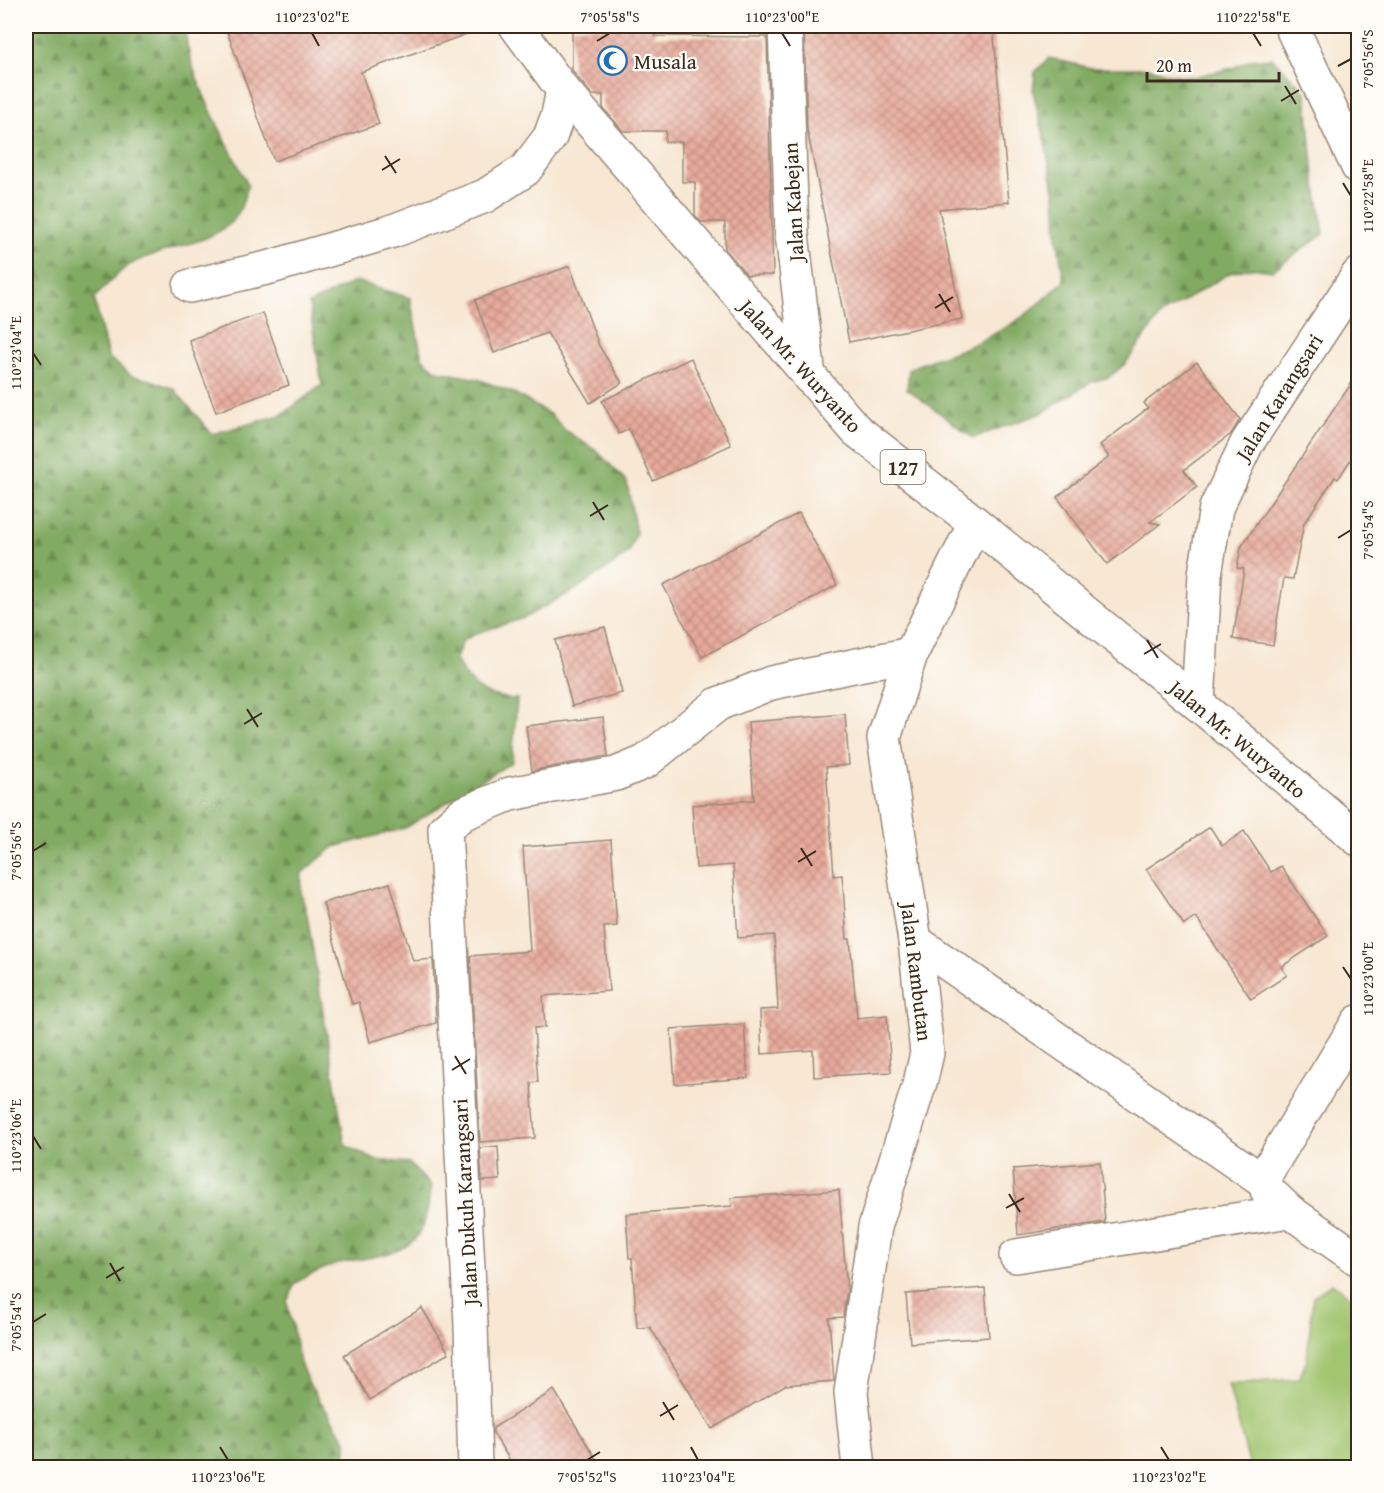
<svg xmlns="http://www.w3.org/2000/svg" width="1384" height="1493" viewBox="0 0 1384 1493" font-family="'Gentium Book Plus',serif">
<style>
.grass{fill:#a2c56f;stroke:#6e7846;stroke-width:1.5}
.forest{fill:url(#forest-firs);stroke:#5e6a40;stroke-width:1.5}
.building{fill:url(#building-cross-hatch)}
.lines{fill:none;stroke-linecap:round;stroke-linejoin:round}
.minor-casing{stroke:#998878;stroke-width:36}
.primary-casing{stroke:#998878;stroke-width:36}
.minor{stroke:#fff;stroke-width:33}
.primary{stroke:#fff;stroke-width:33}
.ticks{fill:none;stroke:#3b2a1e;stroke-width:2}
.labels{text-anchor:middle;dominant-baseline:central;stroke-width:4.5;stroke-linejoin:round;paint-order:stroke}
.shield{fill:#fdfcf7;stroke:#75695f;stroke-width:1.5}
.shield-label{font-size:20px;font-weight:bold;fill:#3b2a1e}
.poi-label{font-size:21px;fill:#3b2a1e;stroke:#fdfcf7;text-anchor:start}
.street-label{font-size:21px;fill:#3b2a1e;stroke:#fdfcf7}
.neatline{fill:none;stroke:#3b2a1e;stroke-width:2}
.ticks-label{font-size:15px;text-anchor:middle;fill:#3b2a1e}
</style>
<defs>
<pattern id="forest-firs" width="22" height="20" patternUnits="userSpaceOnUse" patternTransform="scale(1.5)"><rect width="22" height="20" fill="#81aa62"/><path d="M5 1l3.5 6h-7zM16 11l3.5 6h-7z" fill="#6b8b50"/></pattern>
<pattern id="building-cross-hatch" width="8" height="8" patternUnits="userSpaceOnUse" patternTransform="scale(1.5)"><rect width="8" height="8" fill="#e8ab9c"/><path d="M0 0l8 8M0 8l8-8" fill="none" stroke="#bd8b7f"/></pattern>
</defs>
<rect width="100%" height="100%" fill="#fdfcf7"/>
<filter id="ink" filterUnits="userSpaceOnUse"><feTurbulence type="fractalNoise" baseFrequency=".0167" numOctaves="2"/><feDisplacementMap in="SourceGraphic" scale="12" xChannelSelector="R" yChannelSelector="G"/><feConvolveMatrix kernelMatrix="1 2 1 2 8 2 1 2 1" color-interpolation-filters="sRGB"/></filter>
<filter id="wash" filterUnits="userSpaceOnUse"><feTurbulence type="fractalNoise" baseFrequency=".008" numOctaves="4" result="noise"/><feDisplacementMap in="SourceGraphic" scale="24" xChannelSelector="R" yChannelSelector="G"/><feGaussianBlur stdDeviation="1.35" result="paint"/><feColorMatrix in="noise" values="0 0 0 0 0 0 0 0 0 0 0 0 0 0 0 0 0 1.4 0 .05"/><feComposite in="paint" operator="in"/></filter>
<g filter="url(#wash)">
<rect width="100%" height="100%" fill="#f7e7d3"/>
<!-- grass -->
<polygon class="grass" points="1332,1283 1358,1302 1358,1467 1250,1467 1228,1384 1299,1379 1307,1360 1313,1297"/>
<!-- forest -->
<g class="forest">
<path d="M26,26H186C183,68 229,145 248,185C244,198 241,213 231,223C206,246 157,248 128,266C116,274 105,288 94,298L108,357L132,376L151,380L174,389L212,434L281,415L322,385L309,304L356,281L410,298L422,358L437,371L478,379L516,394L551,415L565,430L598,452L627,482L636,533L629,552L613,565L578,588L524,618L483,631L463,640L456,659C471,689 483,697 517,699L512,762L405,828L334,847L302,873L301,893L307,914L345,1145L375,1160L409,1163L431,1186C429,1198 428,1215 423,1227C407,1261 363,1255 333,1265C320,1270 307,1276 295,1283L287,1302L300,1363L309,1384L347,1442L344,1467H26Z"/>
<path d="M1049,58L1091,68H1150L1169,74L1193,77L1233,68L1250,60L1272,58L1306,92L1314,174L1324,234L1272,271L1251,268L1230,273L1213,283L1161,315L1125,364L1109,377L1091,382L1042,413L973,438L907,389L909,369C927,360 946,356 965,348C985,339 1005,329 1022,317C1037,307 1051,293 1064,281L1057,237L1055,195L1043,132L1033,92L1035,72Z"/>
</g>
<g id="blocks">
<!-- building -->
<g class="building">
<polygon points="225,26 477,26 478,30 361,72 379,124 274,161"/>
<polygon points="804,26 993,26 1009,202 939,209 962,319 849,342 807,129"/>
<polygon points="572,27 655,27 655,36 767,37 773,275 747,275 725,249 725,222 701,222 695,215 695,182 682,182 682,142 665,142 666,131 623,131 603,108 603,95 592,95 578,78 572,70"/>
<polygon points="570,266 599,346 622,383 590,403 547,333 494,353 475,300"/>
<polygon points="263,313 289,385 216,412 189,340"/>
<polygon points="691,358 731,445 653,481 629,429 619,434 602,401"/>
<polygon points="1197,362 1240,419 1231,434 1184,470 1197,487 1150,522 1160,524 1107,564 1057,497 1109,457 1100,445 1148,408 1144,403"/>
<polygon points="1359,372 1359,447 1338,479 1335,477 1304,523 1293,579 1284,578 1273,645 1233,639 1244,569 1237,568 1241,547"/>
<polygon points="799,513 837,585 702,657 663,585"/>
<polygon points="605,627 622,693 572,706 555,640"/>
<polygon points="845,714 849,765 826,767 834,876 842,875 847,939 850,939 857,1018 887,1015 891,1072 814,1077 813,1050 762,1054 760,1010 778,1009 774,935 738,938 733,865 696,868 692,805 754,800 748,722"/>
<polygon points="603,717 608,756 532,771 526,726"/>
<polygon points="1210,827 1222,846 1244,831 1271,872 1281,866 1328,936 1281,967 1287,975 1251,999 1196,917 1184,925 1146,869"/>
<polygon points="611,840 617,926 604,927 609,991 543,996 545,1027 534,1028 538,1082 531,1083 535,1138 480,1142 470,956 530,951 523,847"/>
<polygon points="390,883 413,961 433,959 436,1023 370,1042 359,1002 352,1004 323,903"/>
<polygon points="744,1024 748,1078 675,1084 671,1029"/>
<polygon points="498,1146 500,1180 482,1181 480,1148"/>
<polygon points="1100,1162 1105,1222 1018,1235 1013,1169"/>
<polygon points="839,1190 847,1290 843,1317 829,1318 834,1381 785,1385 712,1429 650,1327 637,1328 632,1258 629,1258 626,1214 732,1206 731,1198"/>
<polygon points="985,1288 989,1337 910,1343 906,1294"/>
<polygon points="422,1308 449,1353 370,1400 344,1355"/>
<polygon points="554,1390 601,1467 514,1467 493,1433 493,1428"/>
</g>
</g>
</g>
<g filter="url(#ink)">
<use href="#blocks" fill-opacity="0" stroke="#998878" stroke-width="1.5"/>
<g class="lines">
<defs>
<g id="minor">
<polyline points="785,26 792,234 809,377"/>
<polyline points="1291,26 1358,167"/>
<polyline points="190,286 271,267 393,231 485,196 525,170 550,137 558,115 563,90"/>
<polyline points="1198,704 1205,574 1216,508 1247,443 1358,275"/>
<polyline points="915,941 1264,1182"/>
<polyline points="1358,1022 1265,1175 1267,1190 1289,1211 1358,1259"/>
<polyline points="1016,1256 1289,1211"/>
<polyline points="475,1468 471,1325 445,829 462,814 510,794 616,774 645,762 718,704 771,683 911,654"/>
<polyline points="859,1468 851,1392 875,1227 921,1079 927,1053 915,941 884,738 911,654 975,523"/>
</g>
<polyline id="primary" points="516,26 563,90 856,430 975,523 1198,704 1358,839"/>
</defs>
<!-- minor casing -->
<use href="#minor" class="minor-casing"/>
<!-- primary casing -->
<use href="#primary" class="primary-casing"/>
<!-- minor -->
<use href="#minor" class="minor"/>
<!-- primary -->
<use href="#primary" class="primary"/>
</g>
</g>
<!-- ticks -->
<path class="ticks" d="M312,33L319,46M782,33L790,46M1253,33L1261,46M597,41L610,33M1338,66L1351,59M1285,86L1296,104M1281,101L1299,90M385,156L396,173M382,170L400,159M1343,183L1351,196M939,294L950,312M935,308L953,297M33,353L41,365M593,502L604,520M590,516L608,505M1338,538L1351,530M1147,640L1158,658M1144,654L1161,644M247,709L258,727M244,724L262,713M801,848L812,866M33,851L46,843M798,862L816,851M1343,967L1351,979M455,1056L466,1074M452,1070L470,1059M33,1136L41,1149M1009,1194L1020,1212M1006,1208L1024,1198M110,1263L120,1281M106,1278L124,1267M33,1322L46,1314M663,1402L674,1420M660,1416L678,1405M220,1447L228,1460M691,1447L698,1460M1161,1447L1169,1460M587,1460L600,1452"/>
<!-- icons -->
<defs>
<symbol id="mosque-ring" viewBox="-11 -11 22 22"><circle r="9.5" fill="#fdfcf7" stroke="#1f6fb2" stroke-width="1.5"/><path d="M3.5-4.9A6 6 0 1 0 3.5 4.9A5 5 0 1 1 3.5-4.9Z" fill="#1f6fb2"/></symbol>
</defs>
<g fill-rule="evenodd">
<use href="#mosque-ring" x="596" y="44" width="33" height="33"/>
</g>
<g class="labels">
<!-- shield labels -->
<rect class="shield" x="880.5" y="450" width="45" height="34" rx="4.5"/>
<g class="shield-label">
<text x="903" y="467">127</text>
</g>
<!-- poi labels -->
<g class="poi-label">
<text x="634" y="61">Musala</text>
</g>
<!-- street labels -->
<g class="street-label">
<text transform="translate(793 202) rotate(-93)">Jalan Kabejan</text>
<text transform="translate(801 366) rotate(48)">Jalan Mr. Wuryanto</text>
<text transform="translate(1279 397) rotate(-58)">Jalan Karangsari</text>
<text transform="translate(1238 739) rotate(40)">Jalan Mr. Wuryanto</text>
<text transform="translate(917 972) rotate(83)">Jalan Rambutan</text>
<text transform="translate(465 1202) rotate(-93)">Jalan Dukuh Karangsari</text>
</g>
</g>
<!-- margin -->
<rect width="1384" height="1493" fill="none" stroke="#fdfcf7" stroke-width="66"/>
<!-- scale -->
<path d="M1147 72v9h132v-9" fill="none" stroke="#3b2a1e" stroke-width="3"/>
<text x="1156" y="72" font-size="18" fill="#3b2a1e" stroke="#fdfcf7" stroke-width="4.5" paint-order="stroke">20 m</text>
<rect x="33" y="33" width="1318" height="1427" class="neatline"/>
<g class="ticks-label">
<text x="312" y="22">110°23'02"E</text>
<text x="610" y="22">7°05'58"S</text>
<text x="782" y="22">110°23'00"E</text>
<text x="1253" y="22">110°22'58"E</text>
<text transform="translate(1368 59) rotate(-90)" y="5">7°05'56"S</text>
<text transform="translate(1368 196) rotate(-90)" y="5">110°22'58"E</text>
<text transform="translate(16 353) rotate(-90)" y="5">110°23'04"E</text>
<text transform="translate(1368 530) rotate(-90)" y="5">7°05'54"S</text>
<text transform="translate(16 851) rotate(-90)" y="5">7°05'56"S</text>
<text transform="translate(1368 979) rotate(-90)" y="5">110°23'00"E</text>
<text transform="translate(16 1136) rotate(-90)" y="5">110°23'06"E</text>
<text transform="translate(16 1322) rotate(-90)" y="5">7°05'54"S</text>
<text x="228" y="1482">110°23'06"E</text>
<text x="587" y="1482">7°05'52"S</text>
<text x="698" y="1482">110°23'04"E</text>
<text x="1169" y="1482">110°23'02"E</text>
</g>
</svg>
